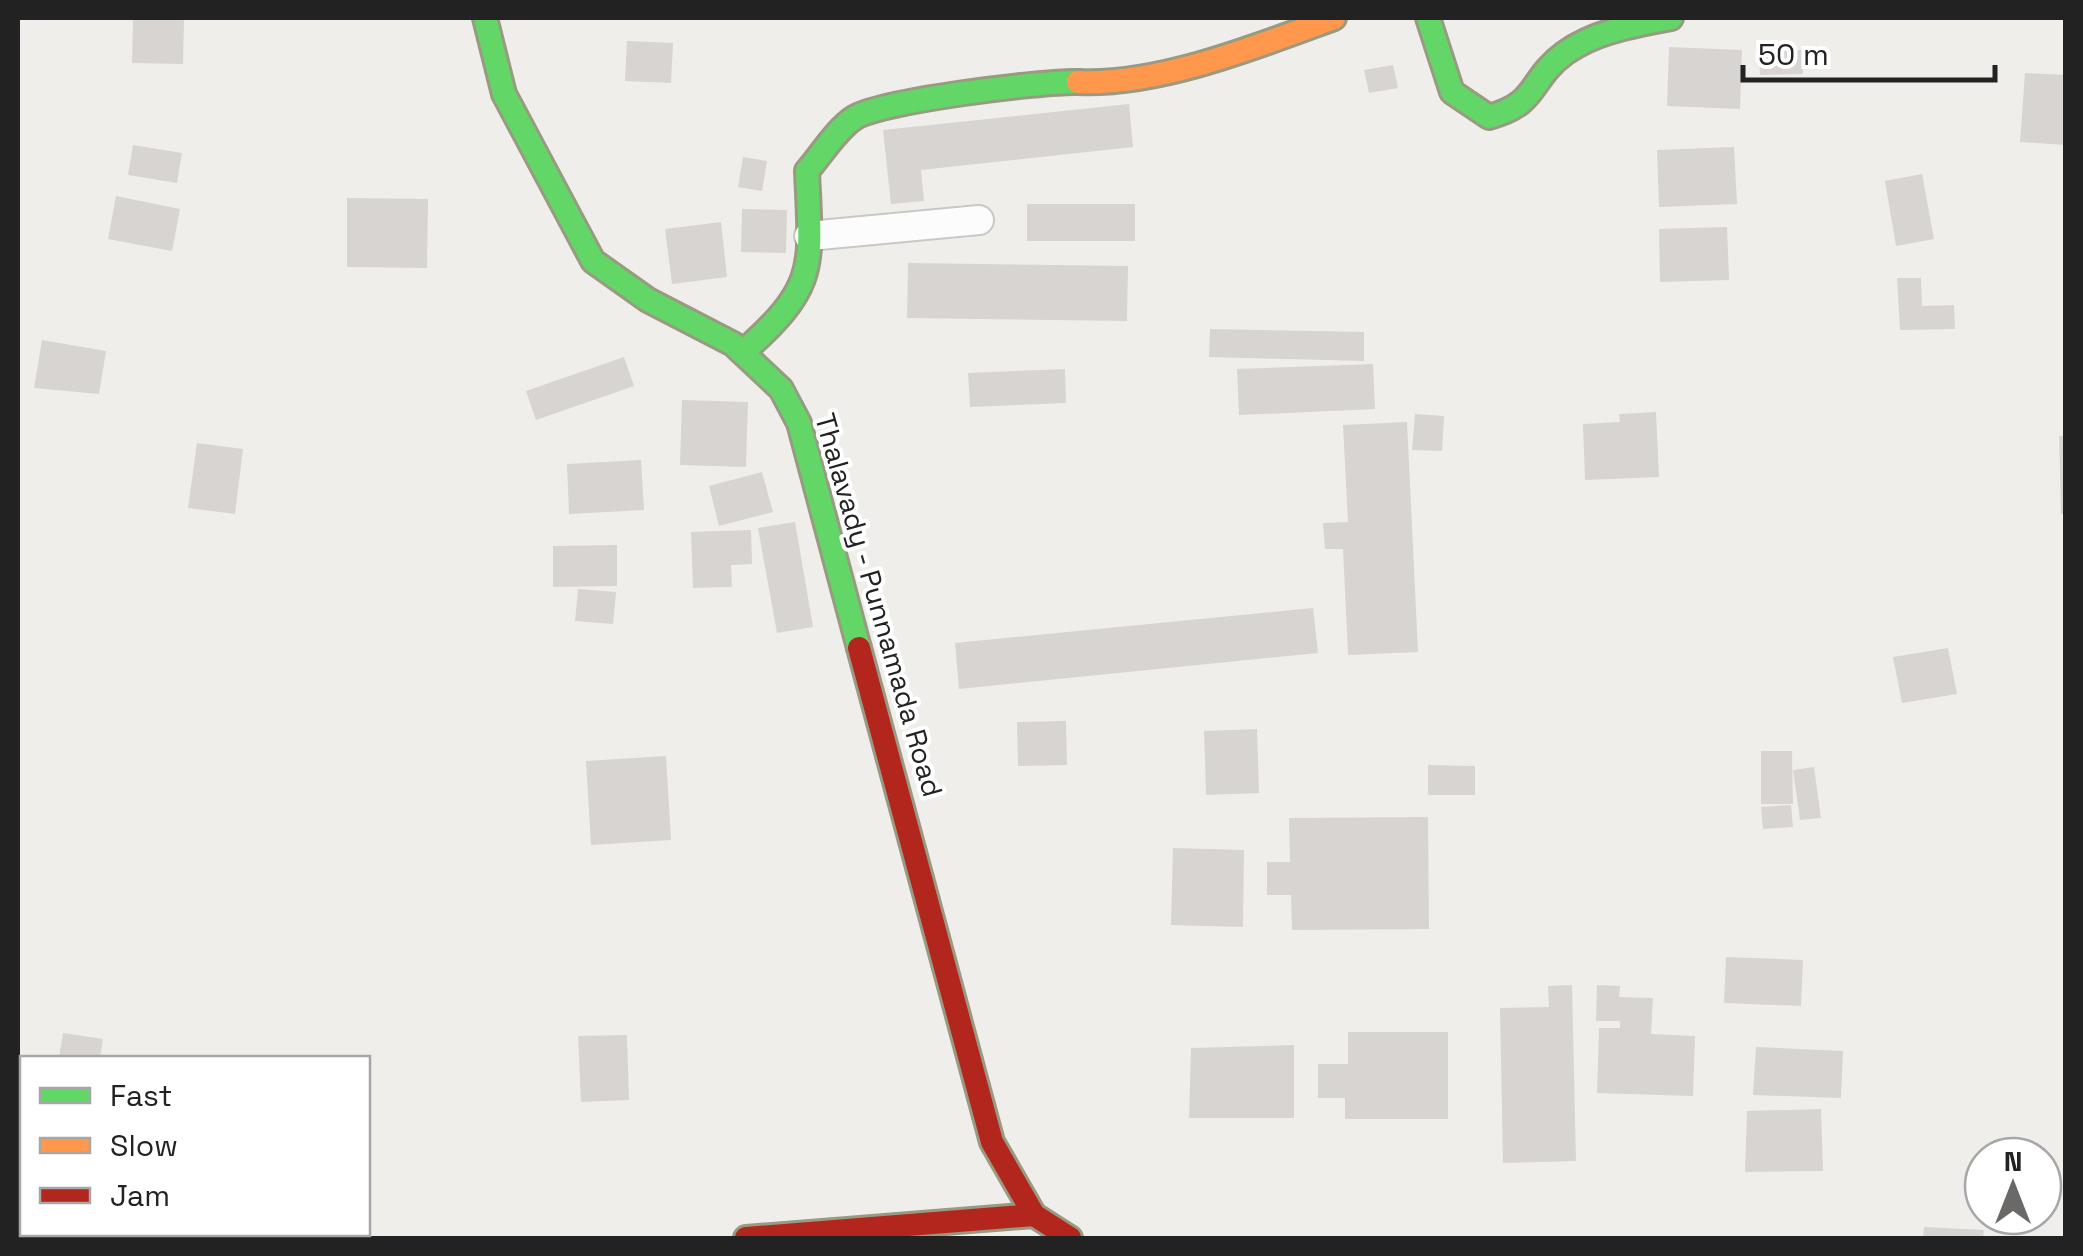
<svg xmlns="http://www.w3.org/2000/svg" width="2083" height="1256" viewBox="0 0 2083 1256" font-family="'Space Grotesk',sans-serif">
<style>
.building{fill:#d7d4d2}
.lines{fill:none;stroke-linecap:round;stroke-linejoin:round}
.street-casing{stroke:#c9c8c7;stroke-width:32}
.fast-casing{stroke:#999a82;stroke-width:28}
.slow-casing{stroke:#999a82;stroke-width:28}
.jam-casing{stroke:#999a82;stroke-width:28}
.street{stroke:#fdfcfc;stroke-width:28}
.fast{stroke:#63d668;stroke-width:22}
.slow{stroke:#ff974d;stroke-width:22}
.jam{stroke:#b3261e;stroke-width:22}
.labels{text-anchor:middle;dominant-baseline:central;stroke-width:8;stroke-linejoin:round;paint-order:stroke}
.street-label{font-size:28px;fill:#222;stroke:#fff}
</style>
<rect width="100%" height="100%" fill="#f0eeeb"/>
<!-- building -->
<g class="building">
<polygon points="133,18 184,18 183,64 132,63"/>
<polygon points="627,41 673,43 671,83 625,81"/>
<polygon points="1669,47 1742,50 1740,109 1667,106"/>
<polygon points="1802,50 1803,74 1760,75 1759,52"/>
<polygon points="1393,65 1398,88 1369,93 1364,70"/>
<polygon points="2025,73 2066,75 2066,145 2020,142"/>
<polygon points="1129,104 1133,147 921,170 924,201 891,204 883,130"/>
<polygon points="133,145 182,153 177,183 128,175"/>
<polygon points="1734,147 1737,204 1659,207 1657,150"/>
<polygon points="743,157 767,161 762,191 738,187"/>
<polygon points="1922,174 1934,239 1896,246 1885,181"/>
<polygon points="116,196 180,209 172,251 108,239"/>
<polygon points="347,198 428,199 427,268 347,267"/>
<rect x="1027" y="204" width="108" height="37"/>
<polygon points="742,209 787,210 786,253 741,252"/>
<polygon points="721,222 727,277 672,284 665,229"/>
<polygon points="1727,227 1729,280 1660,282 1659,229"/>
<polygon points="908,263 1128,266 1127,321 907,318"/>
<polygon points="1897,278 1921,278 1922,306 1954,305 1955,329 1900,330"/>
<polygon points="1210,329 1364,332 1364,361 1209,357"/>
<polygon points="42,340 106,351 99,394 34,388"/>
<polygon points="624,357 634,386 536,420 526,391"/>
<polygon points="1373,364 1375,409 1239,415 1237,369"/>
<polygon points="1065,369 1066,403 970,407 968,373"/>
<polygon points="682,400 748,402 746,467 680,465"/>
<polygon points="1656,412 1659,477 1585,480 1583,424 1620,422 1619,414"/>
<polygon points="1415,414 1444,416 1442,451 1412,450"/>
<polygon points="1407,422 1418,652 1348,655 1343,549 1325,549 1323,523 1348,522 1343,425"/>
<polygon points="2059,436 2066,436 2066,514 2061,514"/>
<polygon points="197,443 243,449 235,514 188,508"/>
<polygon points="641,460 644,510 569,514 567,464"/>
<polygon points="762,472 773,512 719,526 709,486"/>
<polygon points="795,522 813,627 777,633 758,528"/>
<polygon points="751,530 752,564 731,565 732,587 693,588 691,532"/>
<polygon points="617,545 617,586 553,587 553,546"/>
<polygon points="578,589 616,592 613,624 575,621"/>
<polygon points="1313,608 1318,653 959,689 955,643"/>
<polygon points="1948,648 1957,694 1902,703 1893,657"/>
<polygon points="1066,721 1067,765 1018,766 1017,722"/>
<polygon points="1257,729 1259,793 1206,795 1204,731"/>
<polygon points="1761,751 1792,751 1793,804 1761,804"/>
<polygon points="666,756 671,840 591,845 586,761"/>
<polygon points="1428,765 1475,766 1475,795 1428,795"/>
<polygon points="1814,767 1821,818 1800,820 1793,770"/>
<polygon points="1791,805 1793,827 1763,829 1761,807"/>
<polygon points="1428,817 1429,929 1292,930 1291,895 1267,895 1267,862 1290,862 1289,818"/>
<polygon points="1173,848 1244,850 1243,927 1171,925"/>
<polygon points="1726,957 1803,960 1801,1006 1724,1003"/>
<polygon points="1572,985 1576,1161 1503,1163 1500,1008 1549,1007 1548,986"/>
<polygon points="1597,985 1620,986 1619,997 1653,998 1651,1034 1695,1036 1693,1096 1597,1093 1599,1028 1620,1028 1620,1021 1596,1021"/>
<polygon points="1348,1032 1448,1032 1448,1119 1345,1119 1345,1098 1318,1098 1318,1064 1348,1064"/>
<polygon points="63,1033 103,1039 100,1058 59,1058"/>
<polygon points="627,1035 629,1100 581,1102 578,1036"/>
<polygon points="1294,1045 1294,1118 1189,1118 1191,1048"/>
<polygon points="1756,1047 1843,1051 1841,1098 1753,1095"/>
<polygon points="1821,1109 1823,1171 1745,1172 1747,1111"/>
<polygon points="1924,1227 1984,1230 1983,1238 1923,1238"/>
</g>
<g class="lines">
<defs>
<polyline id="street" points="809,236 979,220"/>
<g id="fast">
<polyline points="485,18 504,94 593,261 648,300 733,344 781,389 799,423 859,648"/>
<path d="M1428,18L1452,92L1489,117C1540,103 1528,80 1565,53C1596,31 1635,25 1671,18"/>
<path d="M743,352C819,285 811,267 807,171C821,155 836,130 854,118C879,101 1043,81 1078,82"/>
</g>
<path id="slow" d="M1078,82C1158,86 1258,46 1334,18"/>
<g id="jam">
<polyline points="859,648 992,1142 1034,1215 1070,1238"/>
<polyline points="746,1238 1034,1215"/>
</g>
</defs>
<!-- street casing -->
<use href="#street" class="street-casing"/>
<!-- fast casing -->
<use href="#fast" class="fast-casing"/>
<!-- slow casing -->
<use href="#slow" class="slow-casing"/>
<!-- jam casing -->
<use href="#jam" class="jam-casing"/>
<!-- street -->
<use href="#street" class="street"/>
<!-- fast -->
<use href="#fast" class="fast"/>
<!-- slow -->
<use href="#slow" class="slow"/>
<!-- jam -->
<use href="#jam" class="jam"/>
</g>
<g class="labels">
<!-- street labels -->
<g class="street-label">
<text transform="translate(879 605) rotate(74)">Thalavady - Punnamada Road</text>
</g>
</g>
<!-- border -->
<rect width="2083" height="1256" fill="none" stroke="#222222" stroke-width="40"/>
<!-- legend -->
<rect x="20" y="1056" width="350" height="180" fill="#ffffff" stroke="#a7a7a7" stroke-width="2.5"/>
<rect x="40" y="1088" width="50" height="15" fill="#63d668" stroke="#a7a7a7" stroke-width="2.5"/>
<text x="110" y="1106" font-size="30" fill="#222222">Fast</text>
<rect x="40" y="1138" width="50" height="15" fill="#ff974d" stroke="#a7a7a7" stroke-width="2.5"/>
<text x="110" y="1156" font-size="30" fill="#222222">Slow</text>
<rect x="40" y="1188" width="50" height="15" fill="#b3261e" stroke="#a7a7a7" stroke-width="2.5"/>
<text x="110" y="1206" font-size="30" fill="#222222">Jam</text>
<!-- north arrow -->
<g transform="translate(2013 1186)"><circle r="48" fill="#ffffff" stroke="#a7a7a7" stroke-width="2.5"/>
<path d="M0-8L18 38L0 25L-18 38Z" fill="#6a6968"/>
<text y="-15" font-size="28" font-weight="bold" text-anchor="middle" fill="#222222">N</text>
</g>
<!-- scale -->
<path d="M1743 65v15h252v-15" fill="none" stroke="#222222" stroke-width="5"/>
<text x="1758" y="65" font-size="30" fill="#222222" stroke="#ffffff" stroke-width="8" paint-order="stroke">50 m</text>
</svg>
